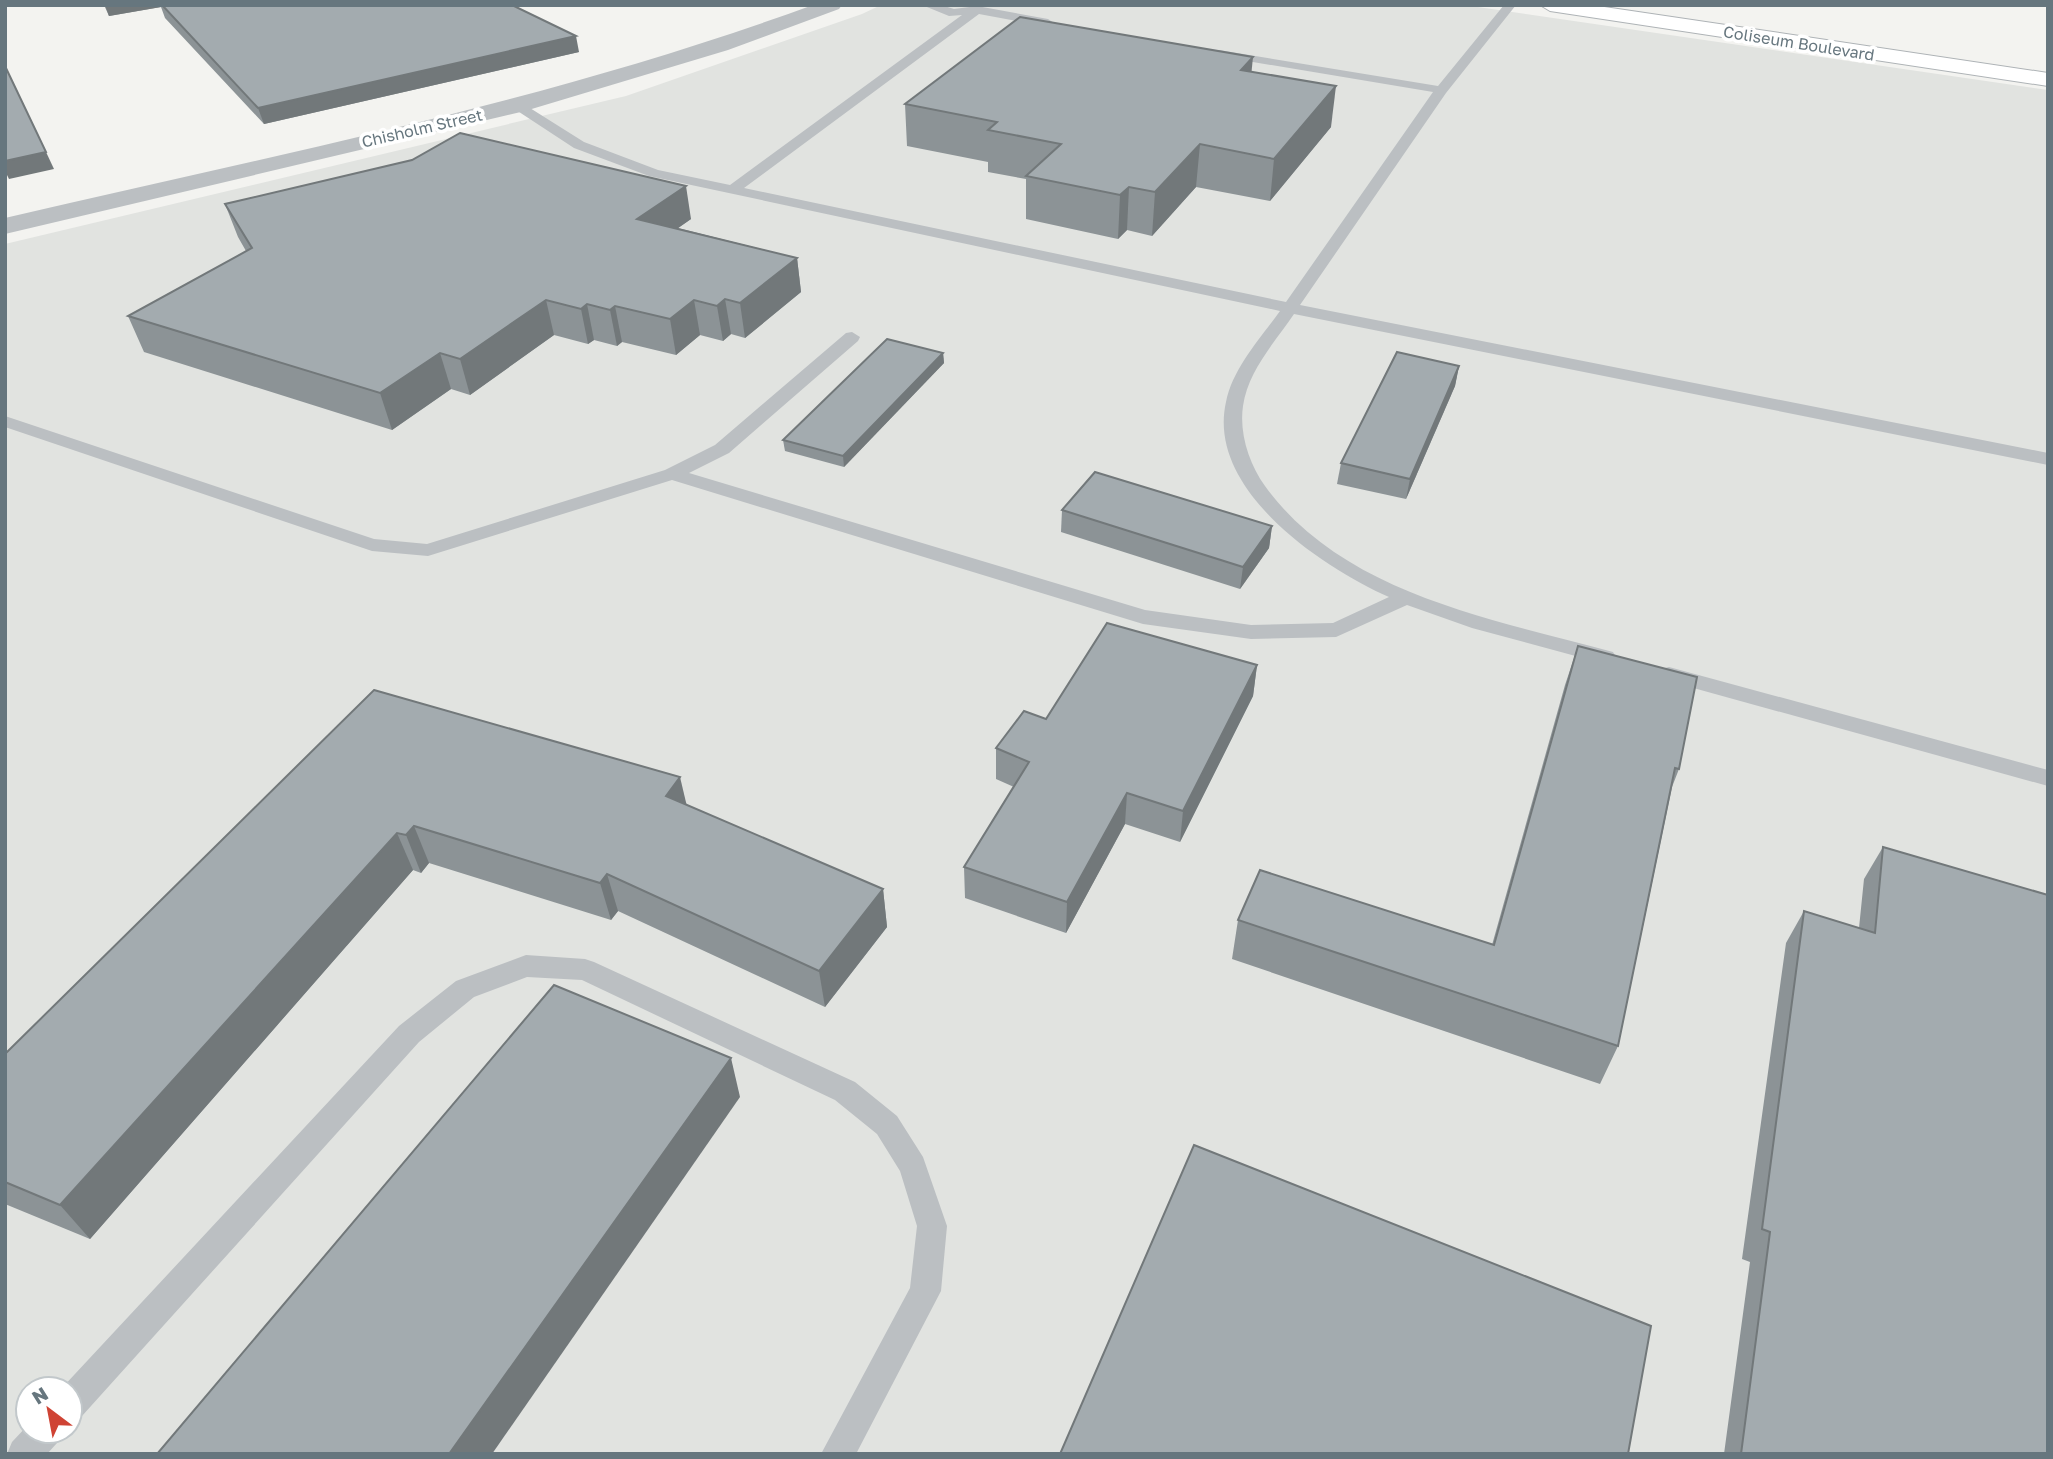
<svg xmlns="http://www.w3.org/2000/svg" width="2053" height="1459" viewBox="0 0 2053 1459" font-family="'Golos Text',sans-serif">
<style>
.built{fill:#e1e3e0;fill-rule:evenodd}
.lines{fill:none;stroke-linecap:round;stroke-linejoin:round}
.secondary-casing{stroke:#aeb3b6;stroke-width:2}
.service{fill:#bbbfc2;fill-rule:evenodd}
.minor{fill:#bbbfc2;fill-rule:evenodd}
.secondary{fill:#fff;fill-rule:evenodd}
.wall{fill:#8c9396}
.shaded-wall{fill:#72787a}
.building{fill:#a3abaf;stroke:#72787a;stroke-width:2}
.labels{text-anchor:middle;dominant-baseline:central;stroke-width:7;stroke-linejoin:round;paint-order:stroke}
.far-street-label{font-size:16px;fill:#66767e;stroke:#fff}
</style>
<rect width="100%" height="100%" fill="#f3f3f0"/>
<!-- built -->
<path class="built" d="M881,5H1464L2048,90V1454H5V244L626,96L862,14ZM28,1389H70V1431H28Z"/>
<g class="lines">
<defs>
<polygon id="secondary" points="1540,5 1591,5 2048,73 2048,86 1550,11"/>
</defs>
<!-- secondary casing -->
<use href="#secondary" class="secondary-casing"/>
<!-- service -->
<g class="service">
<path d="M922,5H941L954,9L977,6L1048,19L1054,23L1048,27L979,14L744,188L1286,302L1433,92L1223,57L1219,56V50L1438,86L1504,5H1516L1446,93L1300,305L2048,453V465L1294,314C1275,342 1248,371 1243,406C1239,433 1249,464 1265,486C1343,594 1493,619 1613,652L1616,657L1613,662L1605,664L1472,628L1407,605L1336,637L1251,639L1143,624L672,480L428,556L372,551L5,427V416L374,539L427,544L665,470L715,445L846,333L852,332L860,337L858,341L729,453L689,473L1145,610L1251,625L1333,623L1389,597C1322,567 1206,490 1226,402C1233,368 1260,339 1280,311L649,176L574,148L510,106L517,102L522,103L584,142L658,170L730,185L962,15L949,16Z"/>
<polygon points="1669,667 2048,770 2048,786 1661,679 1658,674 1661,669"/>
<polygon points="526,955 585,959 594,962 855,1082 897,1116 923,1157 947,1226 941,1291 856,1454 821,1454 910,1288 917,1226 900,1171 877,1134 835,1100 582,980 527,977 474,997 419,1042 82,1416 70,1421 70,1389 61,1389 399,1026 456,981"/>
<polygon points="28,1425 28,1431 62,1431 57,1443 47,1454 7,1454 12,1442"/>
</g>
<!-- minor -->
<path class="minor" d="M813,5H842L839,9L728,50L525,111L5,234V218C276,155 551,101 813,5Z"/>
<!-- secondary -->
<use href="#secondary" class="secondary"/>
</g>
<!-- wall -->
<g class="wall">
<polygon points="104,5 512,5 579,52 264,124 165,18 161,7 109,16"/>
<polygon points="1252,72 1331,127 1270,201 1196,187 1152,236 1127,230 1118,239 1026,219 1026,179 988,172 988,162 907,146 905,104"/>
<polygon points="225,204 691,219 678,228 797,258 801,292 745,338 731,334 723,341 700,335 676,355 622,342 617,346 594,340 588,344 554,335 470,395 451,389 392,430 144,352 128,316 246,251 238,237"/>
<polygon points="943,353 944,363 844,467 785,451 783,440"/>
<polygon points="1459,366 1455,386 1406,499 1337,484 1341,463"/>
<polygon points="1062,510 1272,526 1269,548 1240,589 1061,532"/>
<polygon points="1578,646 1679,769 1672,787 1618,1046 1600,1084 1232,959 1238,920 1492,945 1565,685"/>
<polygon points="1257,665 1253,696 1180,842 1125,824 1066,933 965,898 964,867 1014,787 996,779 996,748 1046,719"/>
<polygon points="374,690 686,805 883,889 887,927 825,1007 618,911 611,920 429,863 421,873 413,870 90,1239 5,1204 5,1054"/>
<polygon points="1883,847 2048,1454 1724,1454 1750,1262 1742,1259 1786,943 1804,911 1859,928 1864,879"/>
</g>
<!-- shaded-wall -->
<g class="shaded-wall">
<polygon points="105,5 161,5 161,7 109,16"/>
<polygon points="576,36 579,52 264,124 258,108"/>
<polygon points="1253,57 1249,97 1241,70"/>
<polygon points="1336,86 1331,127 1270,201 1274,159"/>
<polygon points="1200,144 1196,187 1152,236 1155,192"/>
<polygon points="46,152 54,169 9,179 5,171 5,161"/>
<polygon points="686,186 691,219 644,252 637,219"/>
<polygon points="1129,187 1127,230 1118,239 1120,195"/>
<polygon points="797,258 801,292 745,338 740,303"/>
<polygon points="725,299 731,334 723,341 717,306"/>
<polygon points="546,300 554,335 470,395 460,359"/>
<polygon points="694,300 700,335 676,355 670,319"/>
<polygon points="587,304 594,340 588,344 581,309"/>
<polygon points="615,306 622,342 617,346 610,310"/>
<polygon points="440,353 451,389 392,430 380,393"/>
<polygon points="943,353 944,363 844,467 843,456"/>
<polygon points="1459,366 1455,386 1406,499 1410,479"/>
<polygon points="1272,526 1269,548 1240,589 1243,567"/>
<polygon points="1257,665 1253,696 1180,842 1183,811"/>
<polygon points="680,777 689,815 666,796"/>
<polygon points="1127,793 1125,824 1066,933 1067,902"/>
<polygon points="414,826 429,863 421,873 406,835"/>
<polygon points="397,833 413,870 90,1239 60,1205"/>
<polygon points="607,874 618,911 611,920 600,883"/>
<polygon points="883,889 887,927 825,1007 819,971"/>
<polygon points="731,1058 740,1097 492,1454 449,1454"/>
</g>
<!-- building -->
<g class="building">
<polygon points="162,5 512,5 576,36 258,108"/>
<polygon points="1020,17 1253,57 1241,70 1336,86 1274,159 1200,144 1155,192 1129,187 1120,195 1026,176 1061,144 988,130 997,122 905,104"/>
<polygon points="5,66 46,152 5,161"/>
<polygon points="460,133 686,186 637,219 797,258 740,303 725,299 717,306 694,300 670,319 615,306 610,310 587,304 581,309 546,300 460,359 440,353 380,393 128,316 252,248 225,204 412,160"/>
<polygon points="887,339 943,353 843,456 783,440"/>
<polygon points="1397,352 1459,366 1410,479 1341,463"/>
<polygon points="1095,472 1272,526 1243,567 1062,510"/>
<polygon points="1107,623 1257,665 1183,811 1127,793 1067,902 964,867 1029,762 996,748 1024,711 1046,719"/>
<polygon points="1578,646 1697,677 1679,769 1675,768 1618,1046 1238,920 1260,870 1494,945"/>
<polygon points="374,690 680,777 666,796 883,889 819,971 607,874 600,883 414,826 406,835 397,833 60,1205 5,1182 5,1054"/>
<polygon points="1883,847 2048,895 2048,1454 1741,1454 1770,1232 1762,1229 1804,911 1875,933"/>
<polygon points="554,985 731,1058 449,1454 157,1454"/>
<polygon points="1194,1145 1651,1326 1628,1454 1060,1454"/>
</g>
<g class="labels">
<!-- far-street labels -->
<g class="far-street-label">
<text transform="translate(1799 43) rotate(9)">Coliseum Boulevard</text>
<text transform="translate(422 128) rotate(-13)">Chisholm Street</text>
</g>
</g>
<!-- border -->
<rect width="2053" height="1459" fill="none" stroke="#66767e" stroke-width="14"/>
<!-- north arrow -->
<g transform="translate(49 1410) rotate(328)"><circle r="33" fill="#ffffff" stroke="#c2c8cb" stroke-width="2"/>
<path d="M0-5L12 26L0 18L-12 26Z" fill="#cf4334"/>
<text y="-10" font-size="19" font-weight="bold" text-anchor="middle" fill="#66767e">N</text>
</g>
</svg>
